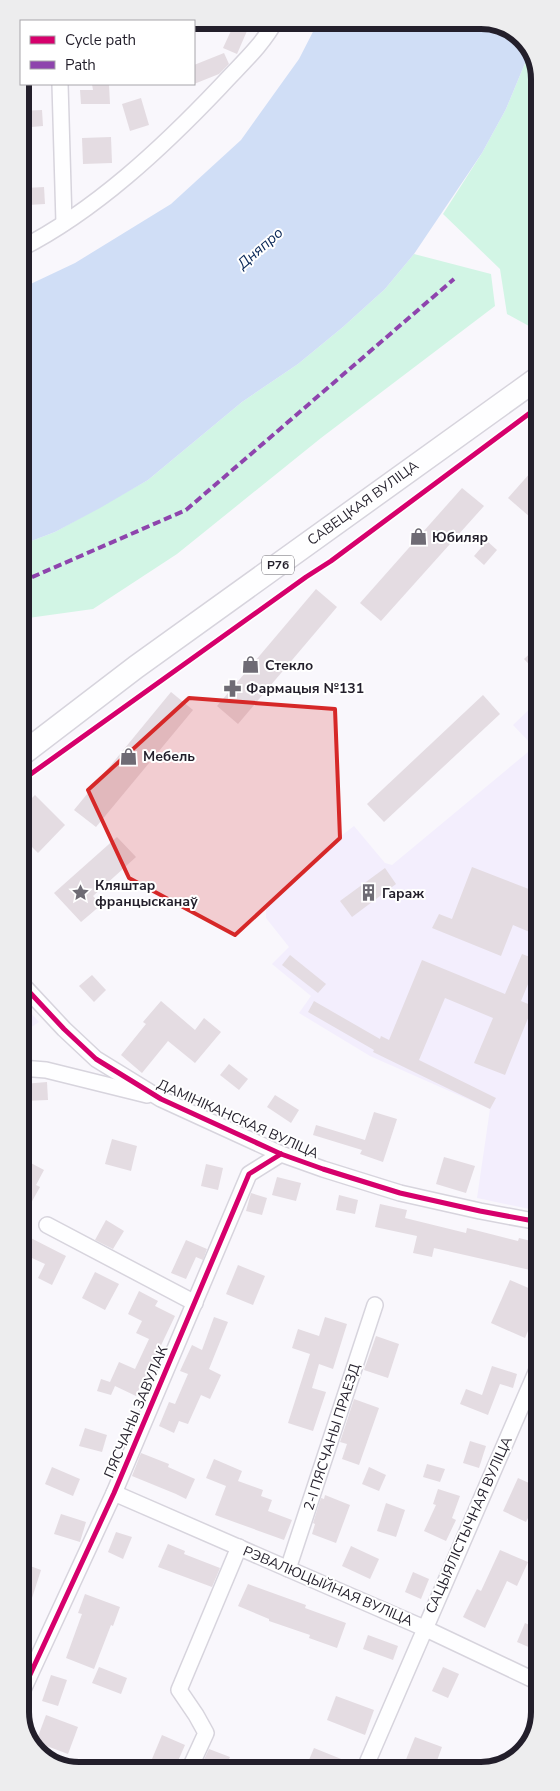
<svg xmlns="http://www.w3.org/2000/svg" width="560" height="1791" viewBox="0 0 560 1791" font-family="'Nunito Sans',sans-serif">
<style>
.built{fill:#f3eefd}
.green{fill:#d2f5e5}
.water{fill:#d0def6}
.building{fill:#e4dce2}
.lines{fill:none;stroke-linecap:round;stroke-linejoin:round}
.minor-casing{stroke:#d7d4dd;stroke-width:18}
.primary-casing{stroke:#d7d4dd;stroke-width:25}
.minor{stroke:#fefeff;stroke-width:15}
.primary{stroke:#fefeff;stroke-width:22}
.quiet{stroke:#8e44ad;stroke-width:4;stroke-dasharray:8 4;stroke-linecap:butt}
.cycleway-casing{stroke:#fff;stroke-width:8}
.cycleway{stroke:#d6006c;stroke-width:5}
.marked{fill:#d62828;fill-opacity:0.2;stroke:#d62828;stroke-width:4;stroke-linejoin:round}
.labels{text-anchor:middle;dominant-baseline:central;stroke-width:4;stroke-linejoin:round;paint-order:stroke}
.shield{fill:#fff;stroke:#65626b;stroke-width:1}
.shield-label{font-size:12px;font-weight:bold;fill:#231f2b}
.street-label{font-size:14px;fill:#231f2b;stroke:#fff}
.poi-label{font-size:14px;font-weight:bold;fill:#231f2b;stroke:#fff;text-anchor:start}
.water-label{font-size:15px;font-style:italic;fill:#092757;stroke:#fff}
.rim{fill:none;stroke:#231f2b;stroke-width:6}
</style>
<rect width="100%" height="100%" fill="#f9f7fc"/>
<!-- built -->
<g class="built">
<polygon points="539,700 539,1211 477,1198 490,1109 370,1056 299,1013 311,996 272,964 289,947 266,918 266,907 325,848 354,826 385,863 392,865 534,747 513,725"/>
<polygon points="21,1002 39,1022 21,1034"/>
</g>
<!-- green -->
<g class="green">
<polygon points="530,51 538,64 538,331 507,314 500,269 443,214 482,153 506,109"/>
<polygon points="414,254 491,274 495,306 321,438 177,554 93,609 21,619 21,545 55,532 148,480 242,402 298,364 343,327 385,289"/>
</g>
<!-- water -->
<polygon class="water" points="319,20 485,20 520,34 530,51 506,109 482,153 414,254 385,289 343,327 298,364 242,402 148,480 100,508 55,532 21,545 20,289 75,263 171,204 241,140 299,59"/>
<!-- building -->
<g class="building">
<polygon points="236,20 250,24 237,54 223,48"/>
<polygon points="224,53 229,64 219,74 194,84 194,65"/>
<polygon points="92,84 109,84 110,104 81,104 80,90 93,90"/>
<polygon points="141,98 149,125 130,131 122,104"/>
<polygon points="42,110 43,126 20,128 20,111"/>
<polygon points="111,137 112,163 83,164 82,138"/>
<polygon points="44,187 45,204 27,205 26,188"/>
<polygon points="539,463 539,507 530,517 508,498"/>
<polygon points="462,488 484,506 381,621 360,603"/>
<polygon points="487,541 497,550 484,565 474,556"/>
<polygon points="316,589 337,607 238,724 217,706"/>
<polygon points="539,645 539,675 524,659"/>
<polygon points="171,692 193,710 96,827 74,810"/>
<polygon points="483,695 500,714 384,822 367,804"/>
<polygon points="35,795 65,825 38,853 21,836 21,809"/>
<polygon points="117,837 136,857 93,896 101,905 81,922 54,893"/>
<polygon points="472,867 539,893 539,936 513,925 501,956 432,928 439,914 452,919"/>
<polygon points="385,868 396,884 352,917 340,901"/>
<polygon points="522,954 538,960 521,1001 533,1006 505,1075 474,1063 493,1018 445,998 419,1060 496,1098 490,1109 373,1052 374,1050 308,1012 314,1001 380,1039 381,1036 389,1040 422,960 505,994"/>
<polygon points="290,955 326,984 318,993 282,965"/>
<polygon points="92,975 106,990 94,1002 79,986"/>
<polygon points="161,1001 195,1030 204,1018 221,1032 195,1063 168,1041 142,1073 121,1055 146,1024 143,1022"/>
<polygon points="229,1064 248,1079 239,1090 220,1075"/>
<polygon points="47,1082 48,1100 24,1101 23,1084"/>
<polygon points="275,1095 299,1110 291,1123 267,1107"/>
<polygon points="374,1112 397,1119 383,1162 360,1154 362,1150 313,1135 316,1125 365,1140"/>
<polygon points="112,1139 137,1146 131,1171 105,1164"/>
<polygon points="444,1157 475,1166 466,1193 436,1184"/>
<polygon points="27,1161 44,1170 36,1185 40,1187 21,1221 21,1172"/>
<polygon points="206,1164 223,1168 218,1190 201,1186"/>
<polygon points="277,1177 301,1183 296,1201 272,1195"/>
<polygon points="251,1193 267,1198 262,1215 246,1211"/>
<polygon points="339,1195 358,1200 355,1214 336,1210"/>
<polygon points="380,1204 407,1210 405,1218 466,1233 467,1228 518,1241 519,1238 539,1243 539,1272 434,1248 432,1257 413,1253 417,1236 375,1227"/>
<polygon points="106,1220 124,1231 113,1249 95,1240"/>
<polygon points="21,1233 66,1256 52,1285 38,1278 45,1264 21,1253"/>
<polygon points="186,1240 207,1249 203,1260 196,1257 186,1279 171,1273"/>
<polygon points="238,1265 265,1276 253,1305 226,1294"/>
<polygon points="95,1272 119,1284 105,1310 82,1298"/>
<polygon points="510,1280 540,1293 540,1303 525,1338 491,1323"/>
<polygon points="139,1291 158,1301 155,1306 175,1316 154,1360 158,1362 153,1374 147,1372 136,1396 115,1386 111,1395 97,1391 101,1379 110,1382 119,1362 135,1369 149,1339 136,1333 142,1321 128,1314"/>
<polygon points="214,1317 228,1322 209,1369 221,1375 210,1399 201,1395 188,1424 179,1421 174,1433 159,1426 169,1402 175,1404 188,1374 180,1371 192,1345 202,1350"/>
<polygon points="325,1317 347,1324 333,1369 319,1364 312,1388 326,1392 313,1431 288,1423 310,1354 292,1348 298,1329 319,1336"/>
<polygon points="376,1336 399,1344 388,1378 364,1370"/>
<polygon points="492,1366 517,1374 513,1388 500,1384 488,1415 460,1404 466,1389 482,1395"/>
<polygon points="354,1399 379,1408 359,1465 342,1459 347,1444 340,1442"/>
<polygon points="85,1428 107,1435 102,1452 79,1446"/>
<polygon points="470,1441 486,1446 479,1468 463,1463"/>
<polygon points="141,1453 169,1464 168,1467 195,1479 186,1499 176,1494 132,1476"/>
<polygon points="214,1459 242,1471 238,1481 263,1490 261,1496 272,1500 268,1511 292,1520 284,1540 215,1515 226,1486 206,1478"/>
<polygon points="427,1464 445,1469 440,1482 423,1477"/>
<polygon points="52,1467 80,1479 73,1496 45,1484"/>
<polygon points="369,1467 386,1475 379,1491 362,1484"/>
<polygon points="518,1478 540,1488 540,1494 526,1522 503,1511"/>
<polygon points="438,1489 460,1496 452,1518 456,1520 446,1541 424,1531 436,1505 433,1504"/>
<polygon points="325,1495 350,1505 336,1543 312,1534 315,1524 313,1523 321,1498 324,1499"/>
<polygon points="386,1503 405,1510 396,1537 377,1531"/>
<polygon points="61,1514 86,1522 80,1542 54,1534"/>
<polygon points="116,1532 132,1537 123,1559 108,1552"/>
<polygon points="168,1544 185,1551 184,1554 220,1568 212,1587 158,1567"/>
<polygon points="351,1546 379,1559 370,1579 342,1566"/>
<polygon points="500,1550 528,1562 517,1586 507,1581 485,1628 463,1617 477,1589 481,1591"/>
<polygon points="22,1563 41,1570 24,1623 22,1623"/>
<polygon points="413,1572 429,1579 421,1599 405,1592"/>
<polygon points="248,1584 306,1605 305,1608 346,1623 337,1648 309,1638 310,1635 269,1621 269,1619 238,1606"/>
<polygon points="85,1594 120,1607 113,1626 111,1625 94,1669 66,1658 82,1614 78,1613"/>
<polygon points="525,1623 540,1630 540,1652 517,1642"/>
<polygon points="368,1635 398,1646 393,1660 363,1649"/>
<polygon points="99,1667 127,1678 121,1694 92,1683"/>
<polygon points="443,1667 459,1674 448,1698 432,1691"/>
<polygon points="51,1675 67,1680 58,1706 42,1701"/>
<polygon points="336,1696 374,1710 365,1735 327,1720"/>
<polygon points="46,1715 78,1727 68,1754 36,1742"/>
<polygon points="162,1735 185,1745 174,1770 147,1771"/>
<polygon points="415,1737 442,1747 434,1769 411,1769 403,1767"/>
<polygon points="314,1748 356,1765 355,1770 314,1770 306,1767"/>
<polygon points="209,1749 230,1757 224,1770 199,1770"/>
</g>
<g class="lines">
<defs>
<g id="minor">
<polyline points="60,84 64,223"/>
<path d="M20,249C95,211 163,147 220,87C240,65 262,46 276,20"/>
<polyline points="21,983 64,1029 96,1059 161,1099 281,1154 323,1169 400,1193 480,1211 539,1222"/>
<polyline points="21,1068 46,1070 147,1095"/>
<polyline points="47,1225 195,1303"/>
<polyline points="114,1493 424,1628 540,1683"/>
<polyline points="288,1569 375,1305"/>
<polyline points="22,1692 114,1493 249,1174 281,1154"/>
<polyline points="189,1770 206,1733 196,1715 179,1690 239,1547"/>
<polyline points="364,1770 540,1363"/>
</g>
<polyline id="primary" points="21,755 136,667 538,378"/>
</defs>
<!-- minor casing -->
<use href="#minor" class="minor-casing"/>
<!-- primary casing -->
<use href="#primary" class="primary-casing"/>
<!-- minor -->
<use href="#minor" class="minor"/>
<!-- primary -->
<use href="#primary" class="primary"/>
<!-- quiet -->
<polyline class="quiet" points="21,582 186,510 454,279"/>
<defs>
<g id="cycleway">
<polyline points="21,781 306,577 331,561 538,407"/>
<polyline points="21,983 64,1029 96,1059 161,1099 281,1154 323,1169 400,1193 480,1211 539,1222"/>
<polyline points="22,1692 114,1493 249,1174 281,1154"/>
</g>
</defs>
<!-- cycleway casing -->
<use href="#cycleway" class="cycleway-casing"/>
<!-- cycleway -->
<use href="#cycleway" class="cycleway"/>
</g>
<!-- marked area -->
<path class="marked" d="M189,698L335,709L340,838L235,935L129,878L88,790Z"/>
<!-- icons -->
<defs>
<symbol id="shop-bare" viewBox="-9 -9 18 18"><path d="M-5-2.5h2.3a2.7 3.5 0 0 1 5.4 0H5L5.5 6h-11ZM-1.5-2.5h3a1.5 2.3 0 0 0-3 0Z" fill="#6e6b74" stroke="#fff" stroke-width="2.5" paint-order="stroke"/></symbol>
<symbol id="pharmacy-bare" viewBox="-9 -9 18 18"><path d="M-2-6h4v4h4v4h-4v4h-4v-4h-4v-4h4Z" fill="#6e6b74" stroke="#fff" stroke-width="2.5" paint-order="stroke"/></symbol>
<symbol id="sight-bare" viewBox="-9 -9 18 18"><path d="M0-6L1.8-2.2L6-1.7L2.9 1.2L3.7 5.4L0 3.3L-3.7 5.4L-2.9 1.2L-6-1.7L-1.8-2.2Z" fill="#6e6b74" stroke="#fff" stroke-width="2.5" paint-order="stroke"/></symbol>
<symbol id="building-bare" viewBox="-9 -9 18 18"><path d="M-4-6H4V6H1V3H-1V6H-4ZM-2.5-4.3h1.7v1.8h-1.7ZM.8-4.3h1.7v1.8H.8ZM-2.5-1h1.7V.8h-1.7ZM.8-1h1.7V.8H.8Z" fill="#6e6b74" stroke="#fff" stroke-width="2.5" paint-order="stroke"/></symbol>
</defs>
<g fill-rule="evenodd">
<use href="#shop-bare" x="406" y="524" width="25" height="25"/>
<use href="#shop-bare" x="238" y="652" width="25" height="25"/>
<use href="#pharmacy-bare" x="220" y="676" width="25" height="25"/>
<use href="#shop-bare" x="116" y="744" width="25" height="25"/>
<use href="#sight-bare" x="68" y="880" width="25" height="25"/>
<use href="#building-bare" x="356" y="880" width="25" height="25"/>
</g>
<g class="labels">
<!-- shield labels -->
<rect class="shield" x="262" y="555.5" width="32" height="19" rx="4"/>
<g class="shield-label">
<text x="278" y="565">Р76</text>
</g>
<!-- street labels -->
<g class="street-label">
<text transform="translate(363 503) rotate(-36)">САВЕЦКАЯ ВУЛІЦА</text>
<text transform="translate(238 1119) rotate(24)">ДАМІНІКАНСКАЯ ВУЛІЦА</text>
<text transform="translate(136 1412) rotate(-67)">ПЯСЧАНЫ ЗАВУЛАК</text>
<text transform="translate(332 1437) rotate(-72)">2-І ПЯСЧАНЫ ПРАЕЗД</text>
<text transform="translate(469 1525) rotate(-66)">САЦЫЯЛІСТЫЧНАЯ ВУЛІЦА</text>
<text transform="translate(328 1586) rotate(23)">РЭВАЛЮЦЫЙНАЯ ВУЛІЦА</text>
</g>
<!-- poi labels -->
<g class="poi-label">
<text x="432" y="537">Юбиляр</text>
<text x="265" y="665">Стекло</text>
<text x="246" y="688">Фармацыя №131</text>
<text x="143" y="756">Мебель</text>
<text x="95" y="885">Кляштар<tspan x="95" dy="16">францысканаў</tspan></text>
<text x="382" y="893">Гараж</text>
</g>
<!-- water labels -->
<g class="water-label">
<text transform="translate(260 248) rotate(-41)">Дняпро</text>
</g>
</g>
<!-- crop -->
<path d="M0 0H560V1791H0ZM79 29H481A50 50 0 0 1 531 79V1712A50 50 0 0 1 481 1762H79A50 50 0 0 1 29 1712V79A50 50 0 0 1 79 29Z" fill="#ededee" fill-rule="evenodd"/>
<path class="rim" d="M79 29H481A50 50 0 0 1 531 79V1712A50 50 0 0 1 481 1762H79A50 50 0 0 1 29 1712V79A50 50 0 0 1 79 29Z"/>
<!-- legend -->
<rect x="20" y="20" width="175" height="65" fill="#ffffff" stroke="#a7a5aa"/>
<rect x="30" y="36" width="25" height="8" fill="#d6006c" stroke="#a7a5aa"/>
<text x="65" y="45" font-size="15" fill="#231f2b">Cycle path</text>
<rect x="30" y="61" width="25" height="8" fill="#8e44ad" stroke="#a7a5aa"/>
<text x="65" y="70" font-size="15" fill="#231f2b">Path</text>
</svg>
